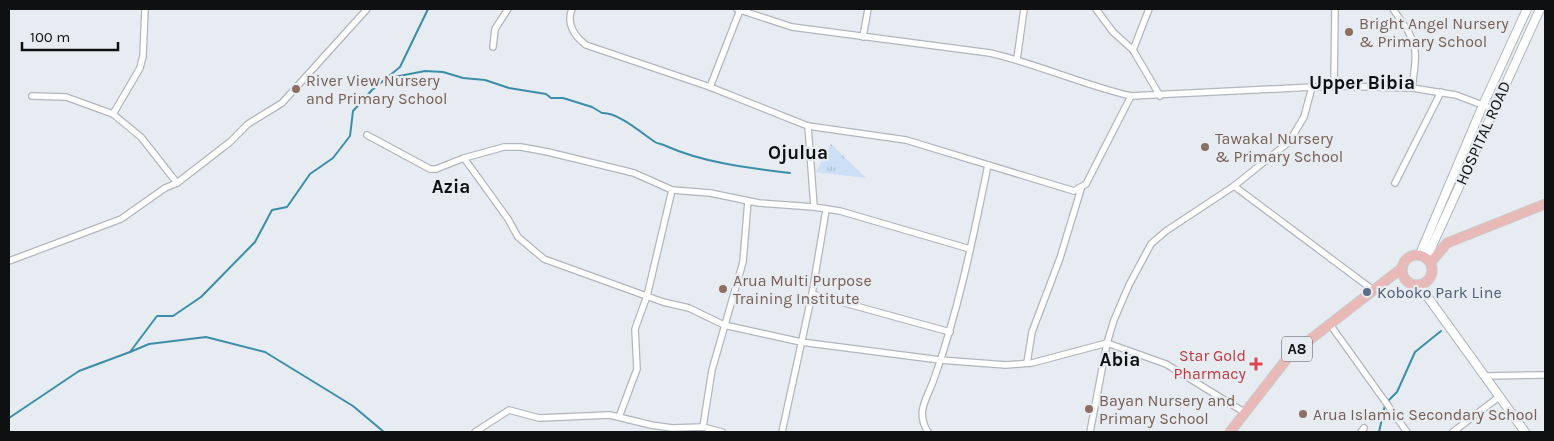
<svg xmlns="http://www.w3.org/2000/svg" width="1554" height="441" viewBox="0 0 1554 441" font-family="Karla,sans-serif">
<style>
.grass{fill:url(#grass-tufts)}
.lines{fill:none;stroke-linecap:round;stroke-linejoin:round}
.stream{stroke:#3c8ea8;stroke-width:2}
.street-casing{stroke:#b1b5bc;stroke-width:8}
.secondary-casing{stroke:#b1b5bc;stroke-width:10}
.primary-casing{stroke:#cacacb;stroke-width:11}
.street{stroke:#fff;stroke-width:5.5}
.secondary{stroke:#fff;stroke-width:8}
.primary{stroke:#e8b9b7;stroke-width:9}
.education-dot{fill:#8d6e63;stroke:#e7ecf2;stroke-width:2}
.service-dot{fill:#5c6f8a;stroke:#e7ecf2;stroke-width:2}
.health-dot{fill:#e0444e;stroke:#e7ecf2;stroke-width:2}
.labels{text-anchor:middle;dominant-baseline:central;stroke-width:4.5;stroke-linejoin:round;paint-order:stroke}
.shield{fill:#e7ecf2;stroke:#4f5255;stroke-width:1}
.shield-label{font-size:15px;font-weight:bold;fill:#0e1012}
.education-label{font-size:16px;fill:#785e54;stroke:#e7ecf2;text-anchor:start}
.street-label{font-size:16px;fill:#0e1012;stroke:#e7ecf2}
.service-label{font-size:16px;fill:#4e5e75;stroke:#e7ecf2;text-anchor:start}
.health-label{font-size:16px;fill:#be3a42;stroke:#e7ecf2;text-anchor:end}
.quarter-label{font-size:19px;font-weight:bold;fill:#0e1012;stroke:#e7ecf2}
</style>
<defs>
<pattern id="grass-tufts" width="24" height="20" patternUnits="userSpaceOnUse" patternTransform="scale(1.25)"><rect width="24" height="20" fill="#cddff7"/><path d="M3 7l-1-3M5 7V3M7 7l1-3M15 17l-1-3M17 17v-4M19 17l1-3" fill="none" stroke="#afbed3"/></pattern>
</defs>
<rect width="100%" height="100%" fill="#e7ecf2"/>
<!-- grass -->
<polygon class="grass" points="831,144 866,178 816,172"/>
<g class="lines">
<!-- stream -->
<g class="stream">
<path d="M389,78L425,71L443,72L463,78L485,80L509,88L546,94L551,98H563L592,107L602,113C618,112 643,134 655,142C658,144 663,144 666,146C704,163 749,168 790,173"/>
<polyline points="130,352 149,344 206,337 265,352 353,406 384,432"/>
<polyline points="1388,401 1397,392 1415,352 1441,331"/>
<polyline points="9,418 79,371 130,352 157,316 173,316 201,297 255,242 272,210 287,207 310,174 333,158 350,136 353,111 372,90 400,67 428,9"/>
<polyline points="1379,432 1385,405"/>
</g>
<defs>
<g id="street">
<polyline points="145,9 143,56 140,68 113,114 141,137 177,183"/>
<path d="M572,9C566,23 574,36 586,45L710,87L808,126L906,140L1074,191L1086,184L1131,96"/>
<path d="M737,9L792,27L990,53C1038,64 1083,85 1131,96L1334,86L1412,88L1456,95L1493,109"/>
<polyline points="1096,9 1113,32 1133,50 1160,96"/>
<path d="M1393,9C1418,45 1418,44 1412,88"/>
<polyline points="863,37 868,9"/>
<polyline points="493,47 495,29 508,9"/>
<polyline points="1133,50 1149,9"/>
<polyline points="1017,59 1024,9"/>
<polyline points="1334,86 1335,9"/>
<polyline points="710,87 740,10"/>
<polyline points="32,96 66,97 113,114"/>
<polyline points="808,126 814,207"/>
<polyline points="367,135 430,169 436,169 464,158 508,219 518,237 544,259 663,302 689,308 724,325 801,342 940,360 1006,365 1032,363 1107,343 1166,364 1244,412"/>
<polyline points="464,158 504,147 521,147 548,152 634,173 672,190 710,193 759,203 814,207 840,211 970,249"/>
<polyline points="1395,183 1441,92"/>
<polyline points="1234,186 1373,290"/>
<polyline points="9,261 121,219 165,188 177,183 230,142 248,124 282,103 367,9"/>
<polyline points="812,294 950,332"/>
<polyline points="1329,323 1407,432"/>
<polyline points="1027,363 1032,332 1060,258 1081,189"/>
<polyline points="1486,376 1545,375"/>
<polyline points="619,417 637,369 635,329 647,296 672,190"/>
<polyline points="703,427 712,370 743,262 748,201"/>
<polyline points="475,432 509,410 539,418 610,415 651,425 672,428 703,427 722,432"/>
<polyline points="782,432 812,294 826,210"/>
<path d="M928,432C915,412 927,399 934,379C959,309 973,238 988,165"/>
<polyline points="1090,432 1107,343 1114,320 1129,285 1151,244 1166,231 1234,186 1289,142 1304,117 1312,87"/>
<polyline points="1361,432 1364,428"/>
<polyline points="1453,432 1500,396"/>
</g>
<g id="secondary">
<polyline points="1420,254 1483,105 1527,9"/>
<polyline points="1427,257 1540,9"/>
<polyline points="1419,285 1525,432"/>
</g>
<g id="primary">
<circle cx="1417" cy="270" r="15"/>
<polyline points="1431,262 1447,243 1545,204"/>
<polyline points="1230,432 1289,356 1402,268"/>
</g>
</defs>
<!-- street casing -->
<use href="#street" class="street-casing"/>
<!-- secondary casing -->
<use href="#secondary" class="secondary-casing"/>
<!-- primary casing -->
<use href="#primary" class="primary-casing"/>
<!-- street -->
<use href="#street" class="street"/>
<!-- secondary -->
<use href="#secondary" class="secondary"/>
<!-- primary -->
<use href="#primary" class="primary"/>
</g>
<!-- markers -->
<g class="education-dot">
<circle cx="1349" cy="32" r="5"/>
<circle cx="296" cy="89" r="5"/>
<circle cx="1205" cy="147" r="5"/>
<circle cx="723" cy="289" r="5"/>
<circle cx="1089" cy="409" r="5"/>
<circle cx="1303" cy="414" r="5"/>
</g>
<circle class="service-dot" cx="1367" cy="292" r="5"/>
<path class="health-dot" d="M1253.5 356.5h5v5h5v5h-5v5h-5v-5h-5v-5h5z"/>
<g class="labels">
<!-- shield labels -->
<rect class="shield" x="1282" y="336.5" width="30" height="25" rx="4"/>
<g class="shield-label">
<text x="1297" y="349">A8</text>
</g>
<!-- education labels -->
<g class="education-label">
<text x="1359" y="23">Bright Angel Nursery<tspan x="1359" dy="18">&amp; Primary School</tspan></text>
<text x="306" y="80">River View Nursery<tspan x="306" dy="18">and Primary School</tspan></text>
<text x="1215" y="138">Tawakal Nursery<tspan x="1215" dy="18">&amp; Primary School</tspan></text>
<text x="733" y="280">Arua Multi Purpose<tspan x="733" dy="18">Training Institute</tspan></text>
<text x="1099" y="400">Bayan Nursery and<tspan x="1099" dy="18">Primary School</tspan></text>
<text x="1313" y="414">Arua Islamic Secondary School</text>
</g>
<!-- street labels -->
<g class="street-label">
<text transform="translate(1483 133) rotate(-66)">HOSPITAL ROAD</text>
</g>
<!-- service labels -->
<g class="service-label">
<text x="1377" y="292">Koboko Park Line</text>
</g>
<!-- health labels -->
<g class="health-label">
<text x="1246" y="355">Star Gold<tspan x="1246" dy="18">Pharmacy</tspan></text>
</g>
<!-- quarter labels -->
<g class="quarter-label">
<text x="1362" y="83">Upper Bibia</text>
<text x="798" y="153">Ojulua</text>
<text x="451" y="187">Azia</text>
<text x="1120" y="360">Abia</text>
</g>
</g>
<!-- border -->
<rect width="1554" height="441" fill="none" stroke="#0e1012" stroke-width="20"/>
<!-- scale -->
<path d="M22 42v8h96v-8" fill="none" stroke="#0e1012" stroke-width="2.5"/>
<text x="30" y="42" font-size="15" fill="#0e1012" stroke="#e7ecf2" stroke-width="4" paint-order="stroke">100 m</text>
</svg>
